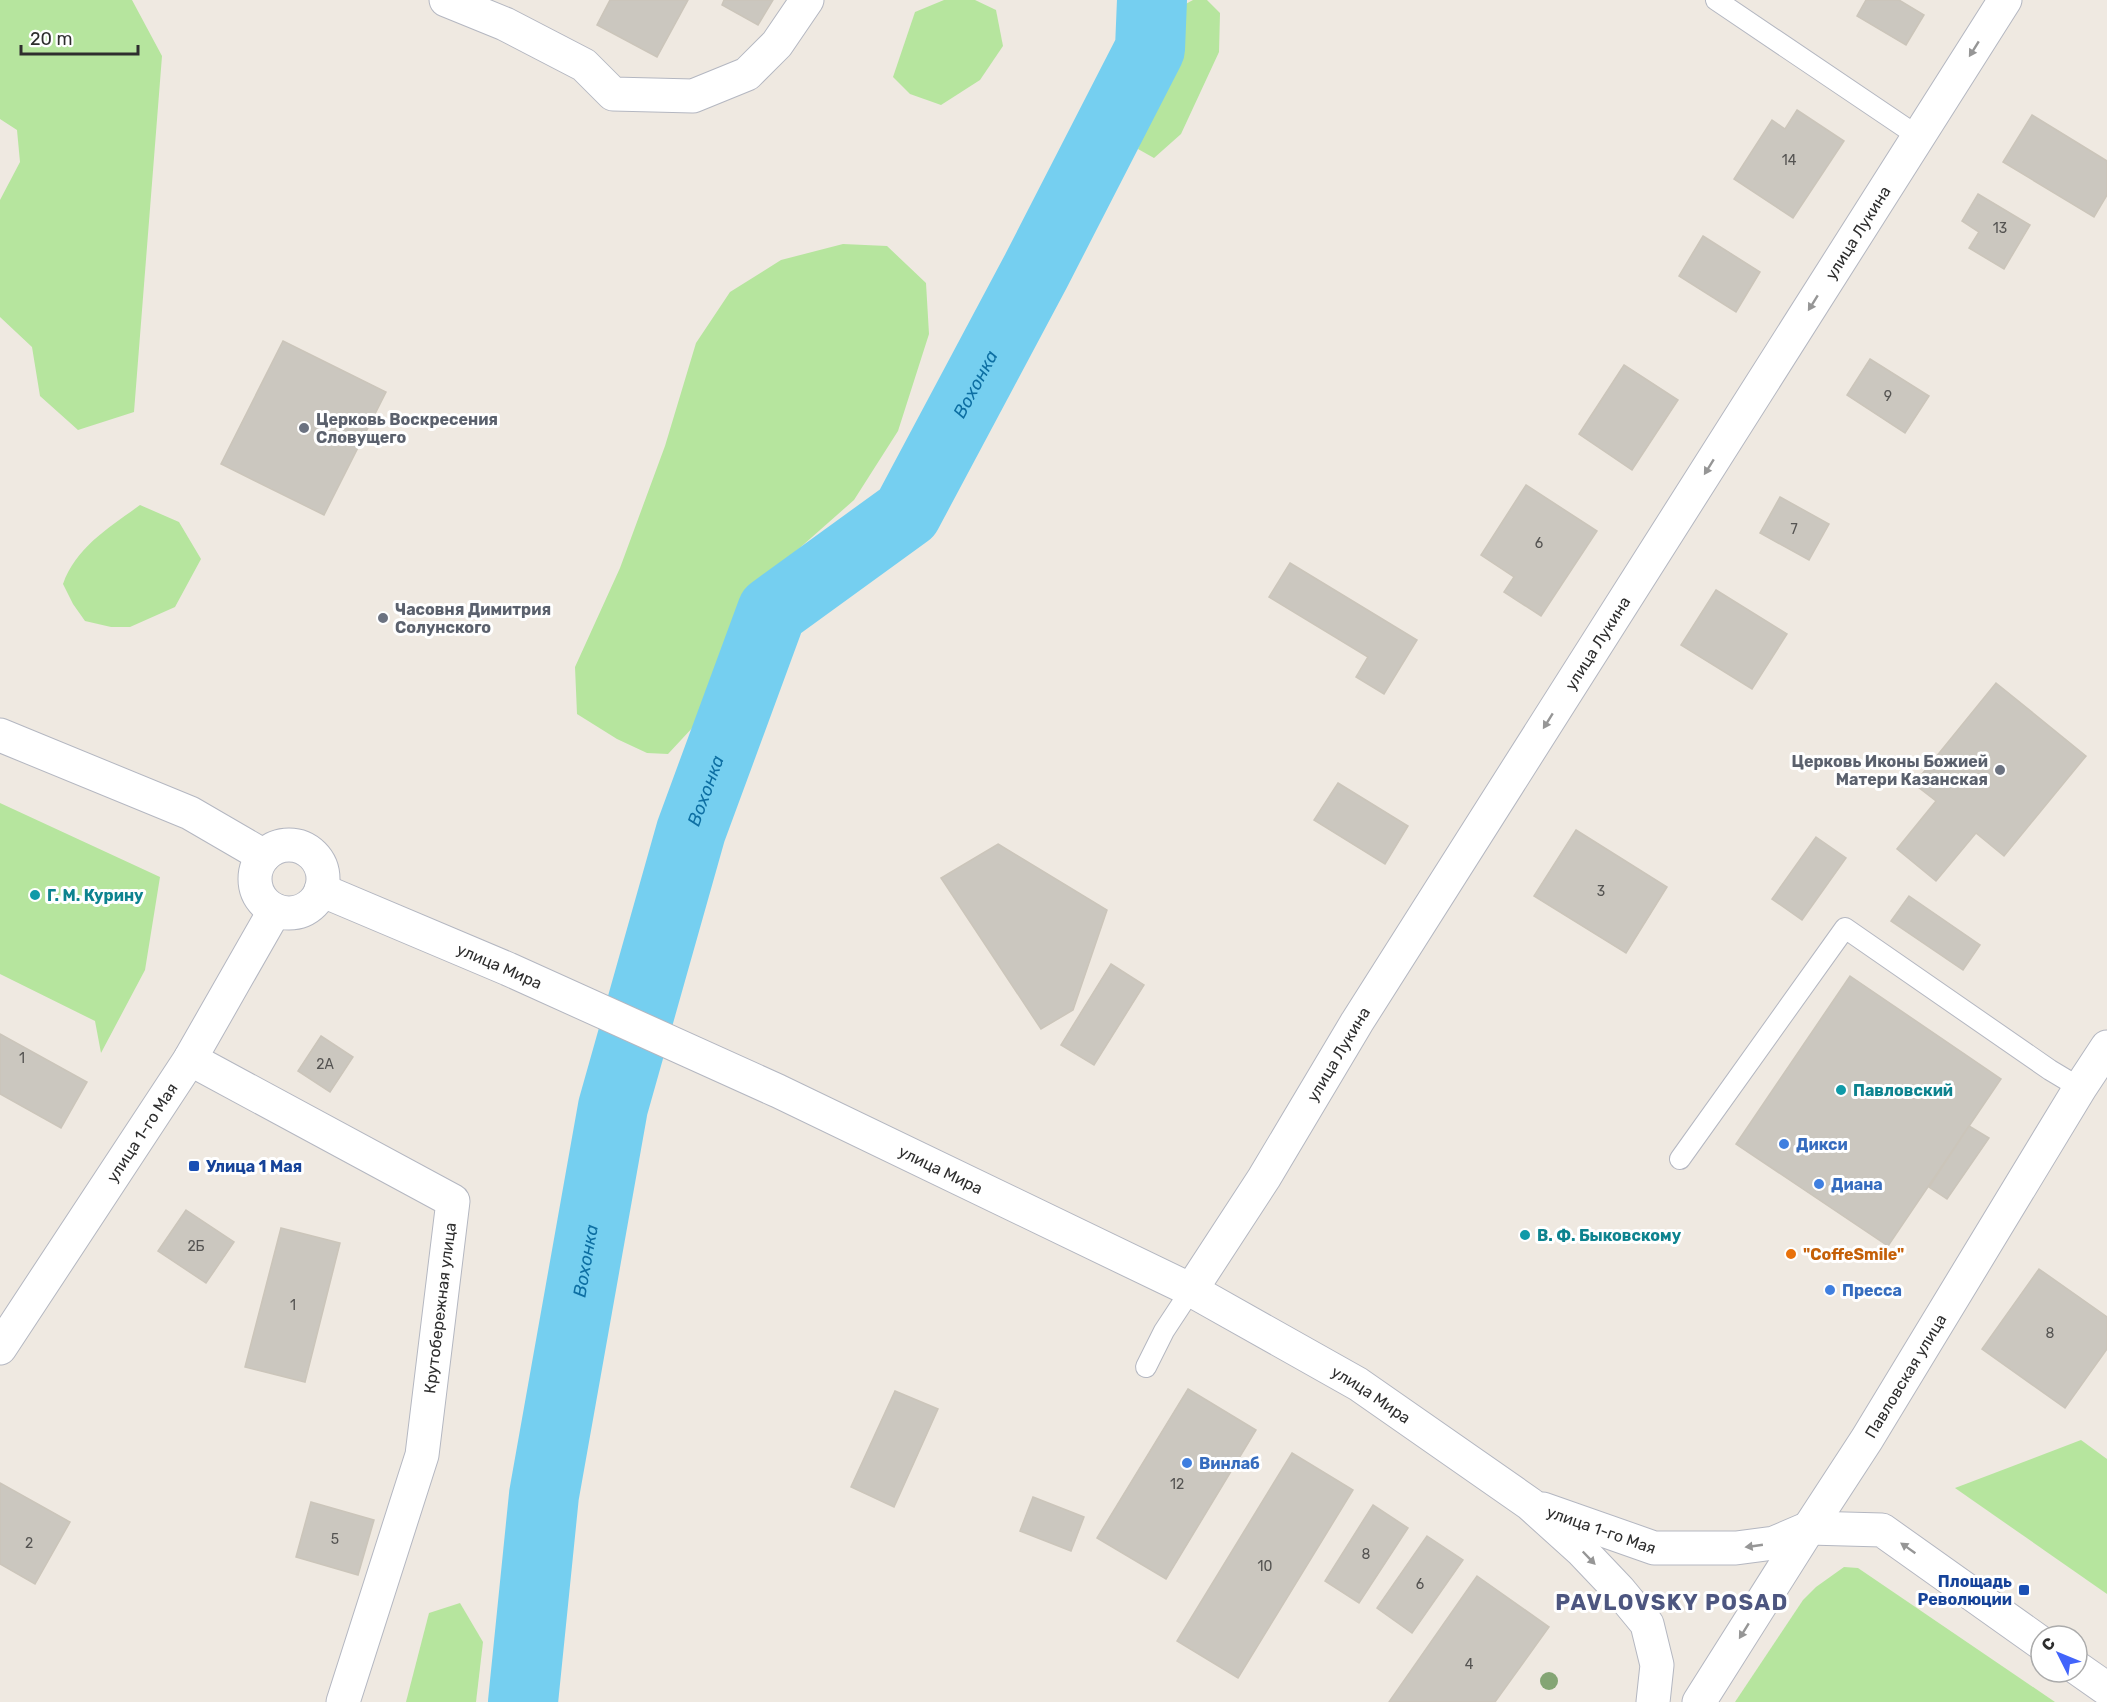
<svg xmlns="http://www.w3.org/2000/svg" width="2107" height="1702" viewBox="0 0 2107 1702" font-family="Rubik,sans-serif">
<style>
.green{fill:#b6e59e}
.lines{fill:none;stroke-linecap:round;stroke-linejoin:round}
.river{stroke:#75cff0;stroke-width:70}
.building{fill:#cbc7bf;stroke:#cbc5ba;stroke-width:1.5}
.service-casing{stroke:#b4b7c1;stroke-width:22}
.minor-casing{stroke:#b4b7c1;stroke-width:35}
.tertiary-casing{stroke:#b4b7c1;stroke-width:35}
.secondary-casing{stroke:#b4b7c1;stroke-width:35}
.service{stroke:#fff;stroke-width:20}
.minor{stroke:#fff;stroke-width:33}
.tertiary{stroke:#fff;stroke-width:33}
.secondary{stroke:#fff;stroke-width:33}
.tree{fill:#84a574}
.oneway{fill:#969696}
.worship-dot{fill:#6b7280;stroke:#fff;stroke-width:2}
.culture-dot{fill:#0f9aa8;stroke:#fff;stroke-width:2}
.shop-dot{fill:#3f7fe0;stroke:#fff;stroke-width:2}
.transit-dot{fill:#1a4fb4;stroke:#fff;stroke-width:2}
.food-dot{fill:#e8710a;stroke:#fff;stroke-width:2}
.labels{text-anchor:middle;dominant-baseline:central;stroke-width:6;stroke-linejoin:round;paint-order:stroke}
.number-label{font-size:14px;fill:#555452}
.street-label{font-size:16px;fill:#2e2e2e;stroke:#fff}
.worship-label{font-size:16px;font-weight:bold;fill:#5b616d;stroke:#fff;text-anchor:start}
.culture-label{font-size:16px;font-weight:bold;fill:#0d838f;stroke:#fff;text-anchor:start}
.shop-label{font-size:16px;font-weight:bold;fill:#366cbe;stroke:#fff;text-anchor:start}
.transit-label{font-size:16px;font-weight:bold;fill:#164399;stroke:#fff;text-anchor:start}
.food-label{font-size:16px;font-weight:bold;fill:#c56008;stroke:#fff;text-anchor:start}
.water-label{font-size:18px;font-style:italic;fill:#0d6fa3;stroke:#fff}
.district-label{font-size:22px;font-weight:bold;letter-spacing:1.5px;fill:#4d5680;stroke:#fff}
</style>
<rect width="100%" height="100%" fill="#efe9e1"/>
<!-- green -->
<g class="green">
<polygon points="0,0 132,0 162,56 134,412 78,430 40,396 32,347 0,317 0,200 20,162 17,130 0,119"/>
<polygon points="944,0 975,0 996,10 1003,46 980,80 941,105 910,94 893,77 915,12"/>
<polygon points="1193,0 1207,0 1220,13 1219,52 1181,134 1154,158 1138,149 1159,86 1182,6"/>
<polygon points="843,244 887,246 926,283 929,334 898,431 854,500 777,568 758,588 721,697 668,754 647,753 617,739 577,714 575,667 620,568 665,446 696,343 730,292 781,260"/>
<path d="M140,505L179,522L201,559L175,607L130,627H111L85,621L73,604L63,584C76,547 110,527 140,505Z"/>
<polygon points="0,803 160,877 145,970 101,1053 95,1021 0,974"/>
<polygon points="2081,1440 2107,1459 2107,1594 1955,1488"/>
<polygon points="1844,1567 1858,1568 2055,1702 1735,1702 1803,1600 1816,1587"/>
<polygon points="460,1603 483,1642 476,1702 406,1702 429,1613"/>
</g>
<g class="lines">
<!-- river -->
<path class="river" id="s1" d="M523,1702L544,1495L613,1107L691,831L772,611L907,513L1036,271L1150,49L1152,0"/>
</g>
<!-- building -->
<g class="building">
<polygon points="610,0 688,0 657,57 597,25"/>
<polygon points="724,0 773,0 758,25 722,5"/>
<polygon points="1866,0 1899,0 1924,15 1906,45 1857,16"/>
<polygon points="1797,110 1844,141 1793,218 1734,179 1772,120 1785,129"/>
<polygon points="2032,115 2107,161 2107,195 2094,217 2003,162"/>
<polygon points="1978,194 2030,225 2004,269 1969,248 1979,232 1962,221"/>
<polygon points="1703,236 1760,272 1736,312 1679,276"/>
<polygon points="283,341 386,392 324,515 221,464"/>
<polygon points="1870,359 1929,396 1905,433 1847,395"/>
<polygon points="1624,365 1678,400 1632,470 1579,434"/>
<polygon points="1526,485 1597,531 1541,616 1504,592 1514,577 1481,555"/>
<polygon points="1780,497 1829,524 1809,560 1760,533"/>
<polygon points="1290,563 1417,640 1384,694 1356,677 1368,657 1269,597"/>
<polygon points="1716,590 1787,634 1752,689 1681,645"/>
<polygon points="1996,683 2086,756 2004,856 1976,833 1936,881 1897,849 1936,801 1914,784"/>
<polygon points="1338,783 1408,826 1385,864 1314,820"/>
<polygon points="1576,830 1667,887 1626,953 1534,896"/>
<polygon points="1816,837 1846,858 1802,920 1772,899"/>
<polygon points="998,844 1107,910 1073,1010 1041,1029 941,878"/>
<polygon points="1909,896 1980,945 1963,970 1891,921"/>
<polygon points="1111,964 1144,985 1094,1065 1061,1045"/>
<polygon points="1850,976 2001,1079 1888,1246 1736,1144"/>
<polygon points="0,1034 87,1082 61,1128 0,1094"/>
<polygon points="321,1036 353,1057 330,1092 298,1071"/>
<polygon points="1969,1126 1989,1138 1947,1199 1929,1187"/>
<polygon points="186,1210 234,1242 206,1283 158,1251"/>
<polygon points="281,1228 340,1243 305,1382 245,1367"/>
<polygon points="2039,1269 2107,1317 2107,1349 2065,1408 1982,1349"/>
<polygon points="1188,1389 1256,1430 1166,1579 1097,1538"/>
<polygon points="895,1391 938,1409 894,1507 851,1487"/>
<polygon points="1292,1453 1353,1490 1238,1678 1177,1641"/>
<polygon points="0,1483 70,1522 35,1584 0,1564"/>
<polygon points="1033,1497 1084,1517 1071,1551 1020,1531"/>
<polygon points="311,1502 374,1520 358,1575 296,1557"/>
<polygon points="1373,1505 1408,1528 1359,1603 1325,1581"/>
<polygon points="1427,1536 1463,1560 1412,1633 1377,1608"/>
<polygon points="1477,1576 1549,1627 1495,1702 1389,1702"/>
</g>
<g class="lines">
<defs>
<g id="service">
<polyline points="1716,0 1919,137"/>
<polyline points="1680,1159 1845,928 2050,1070 2080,1088"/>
<polyline points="1146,1367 1164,1331 1191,1290"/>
</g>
<g id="minor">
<polyline points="446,0 505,24 584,65 613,94 693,96 747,74 777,44 807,0"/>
<polyline points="190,1059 453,1201 422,1455 343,1702"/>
<path id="s2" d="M1191,1290L1264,1178L1357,1022L2005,0"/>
<path id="s3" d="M1809,1528L1867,1439L2080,1088L2107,1047"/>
</g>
<g id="tertiary">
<path id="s4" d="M0,1348L190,1059L275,910"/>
<polyline points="1699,1702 1809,1528"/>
</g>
<g id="secondary">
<polyline points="0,735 190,813 264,856"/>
<circle cx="289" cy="879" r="34"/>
<path id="s5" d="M321,890L508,969L778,1091L1191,1290L1358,1384L1530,1504L1581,1550L1619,1590L1647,1624L1657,1665L1653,1702"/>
<path id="s6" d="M1543,1509L1654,1548H1736L1774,1543L1809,1528L1882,1530L2041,1643"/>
<polyline points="2077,1668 2107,1689"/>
</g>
</defs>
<!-- service casing -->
<use href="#service" class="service-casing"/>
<!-- minor casing -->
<use href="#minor" class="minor-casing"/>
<!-- tertiary casing -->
<use href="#tertiary" class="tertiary-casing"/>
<!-- secondary casing -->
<use href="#secondary" class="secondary-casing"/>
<!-- service -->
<use href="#service" class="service"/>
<!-- minor -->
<use href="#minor" class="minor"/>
<!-- tertiary -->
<use href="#tertiary" class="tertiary"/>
<!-- secondary -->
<use href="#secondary" class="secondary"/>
</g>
<!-- trees -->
<circle class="tree" cx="1549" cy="1681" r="9"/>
<!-- one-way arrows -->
<defs><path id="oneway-solid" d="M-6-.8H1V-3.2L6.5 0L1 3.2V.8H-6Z" transform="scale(1.5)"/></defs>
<g class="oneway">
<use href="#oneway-solid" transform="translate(1974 49) rotate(122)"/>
<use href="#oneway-solid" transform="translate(1813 303) rotate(122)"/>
<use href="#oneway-solid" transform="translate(1709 467) rotate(122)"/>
<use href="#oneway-solid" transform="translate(1548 721) rotate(122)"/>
<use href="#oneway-solid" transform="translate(1754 1546) rotate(172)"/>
<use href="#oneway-solid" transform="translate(1908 1548) rotate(-145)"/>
<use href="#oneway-solid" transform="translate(1589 1558) rotate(46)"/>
<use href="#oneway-solid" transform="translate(1744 1631) rotate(122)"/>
</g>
<!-- markers -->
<g class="worship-dot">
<circle cx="304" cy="428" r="6"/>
<circle cx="383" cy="618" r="6"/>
<circle cx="2000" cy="770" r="6"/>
</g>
<g class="culture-dot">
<circle cx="35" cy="895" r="6"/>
<circle cx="1841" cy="1090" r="6"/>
<circle cx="1525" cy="1235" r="6"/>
</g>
<g class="shop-dot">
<circle cx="1784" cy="1144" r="6"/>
<circle cx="1819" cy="1184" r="6"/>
<circle cx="1830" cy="1290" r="6"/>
<circle cx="1187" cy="1463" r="6"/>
</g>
<g class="transit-dot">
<rect x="188" y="1160" width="12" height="12" rx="3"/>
<rect x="2018" y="1584" width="12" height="12" rx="3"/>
</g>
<circle class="food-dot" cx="1791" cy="1254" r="6"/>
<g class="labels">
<!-- number labels -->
<g class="number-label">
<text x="1789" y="160">14</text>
<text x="2000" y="228">13</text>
<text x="1888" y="396">9</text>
<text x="1794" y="529">7</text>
<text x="1539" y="543">6</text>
<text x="1601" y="891">3</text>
<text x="22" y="1058">1</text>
<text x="325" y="1064">2А</text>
<text x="196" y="1246">2Б</text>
<text x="293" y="1305">1</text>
<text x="2050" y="1333">8</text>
<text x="1177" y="1484">12</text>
<text x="335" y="1539">5</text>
<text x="29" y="1543">2</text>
<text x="1366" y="1554">8</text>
<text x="1265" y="1566">10</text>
<text x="1420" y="1584">6</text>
<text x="1469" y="1664">4</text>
</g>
<!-- street labels -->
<g class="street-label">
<text stroke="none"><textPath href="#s2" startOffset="1250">улица Лукина</textPath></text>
<text stroke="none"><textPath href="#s2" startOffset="764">улица Лукина</textPath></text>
<text stroke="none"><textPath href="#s5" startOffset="194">улица Мира</textPath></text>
<text stroke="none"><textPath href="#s2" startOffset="278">улица Лукина</textPath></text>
<text stroke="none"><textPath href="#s4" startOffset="258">улица 1-го Мая</textPath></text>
<text stroke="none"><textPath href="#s5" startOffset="680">улица Мира</textPath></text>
<text transform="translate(440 1308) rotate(-83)">Крутобережная улица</text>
<text stroke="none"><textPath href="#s3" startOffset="180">Павловская улица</textPath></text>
<text stroke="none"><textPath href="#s5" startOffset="1166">улица Мира</textPath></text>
<text stroke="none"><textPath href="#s6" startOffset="62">улица 1-го Мая</textPath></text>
</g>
<!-- worship labels -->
<g class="worship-label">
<text x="316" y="419">Церковь Воскресения<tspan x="316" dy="18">Словущего</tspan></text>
<text x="395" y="609">Часовня Димитрия<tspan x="395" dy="18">Солунского</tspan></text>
<text x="1988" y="761" text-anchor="end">Церковь Иконы Божией<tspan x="1988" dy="18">Матери Казанская</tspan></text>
</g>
<!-- culture labels -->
<g class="culture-label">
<text x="47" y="895">Г. М. Курину</text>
<text x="1853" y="1090">Павловский</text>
<text x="1537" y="1235">В. Ф. Быковскому</text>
</g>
<!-- shop labels -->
<g class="shop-label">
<text x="1796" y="1144">Дикси</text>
<text x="1831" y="1184">Диана</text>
<text x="1842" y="1290">Пресса</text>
<text x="1199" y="1463">Винлаб</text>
</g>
<!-- transit labels -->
<g class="transit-label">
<text x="206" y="1166">Улица 1 Мая</text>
<text x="2012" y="1581" text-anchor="end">Площадь<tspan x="2012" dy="18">Революции</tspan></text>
</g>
<!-- food labels -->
<g class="food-label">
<text x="1803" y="1254">"CoffeSmile"</text>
</g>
<!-- water labels -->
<g class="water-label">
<text stroke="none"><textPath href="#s1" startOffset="1436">Вохонка</textPath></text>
<text stroke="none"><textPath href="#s1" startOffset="932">Вохонка</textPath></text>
<text stroke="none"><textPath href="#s1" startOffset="446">Вохонка</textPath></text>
</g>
<!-- district labels -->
<g class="district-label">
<text x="1672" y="1602">PAVLOVSKY POSAD</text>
</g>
</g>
<!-- north arrow -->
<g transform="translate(2059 1654) rotate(313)"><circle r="28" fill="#ffffff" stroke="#ababab" stroke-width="1.5"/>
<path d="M0-4.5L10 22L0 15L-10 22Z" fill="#4264fb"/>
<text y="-9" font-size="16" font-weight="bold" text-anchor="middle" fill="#2e2e2e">С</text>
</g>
<!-- scale -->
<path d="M21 45v9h117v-9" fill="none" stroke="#2e2e2e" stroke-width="3"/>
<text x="30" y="45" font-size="18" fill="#2e2e2e" stroke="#ffffff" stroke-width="4.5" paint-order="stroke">20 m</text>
</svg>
